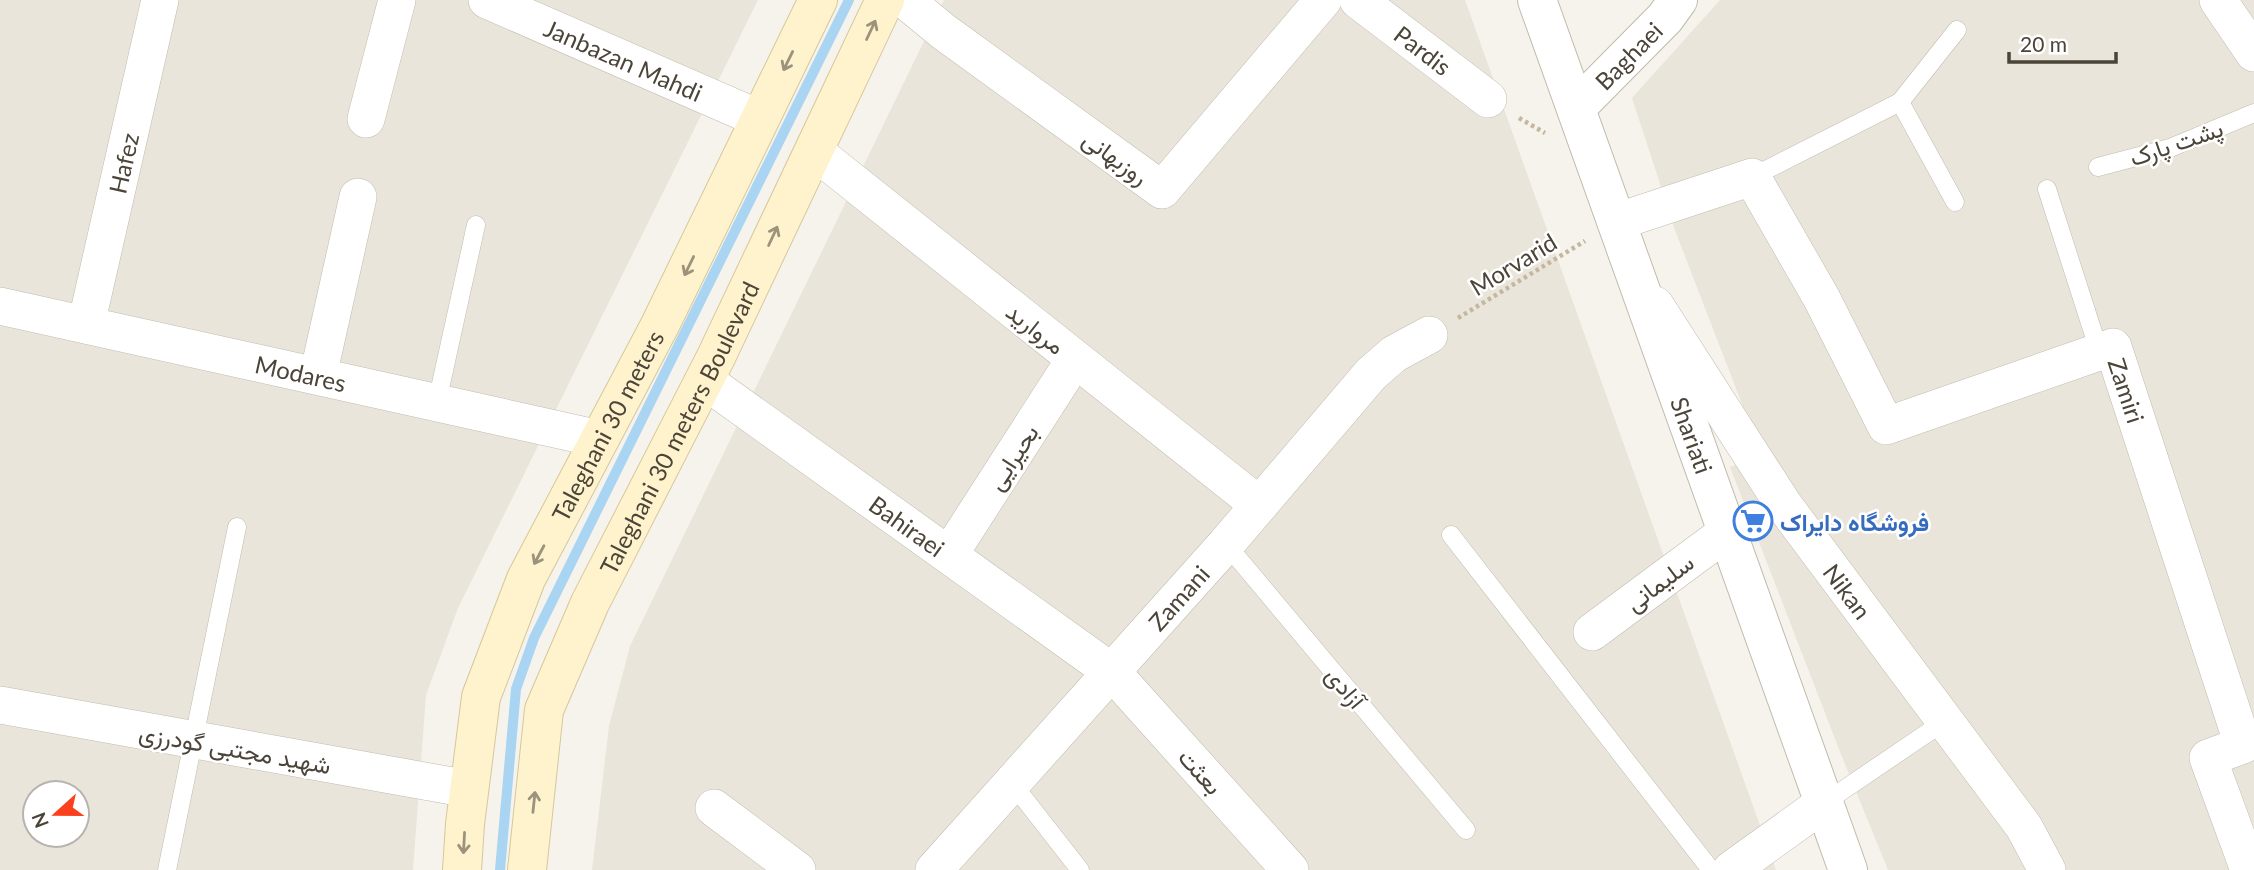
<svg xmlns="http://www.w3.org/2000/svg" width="2254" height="870" viewBox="0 0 2254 870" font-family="Lato,Vazirmatn,sans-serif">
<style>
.residential{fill:#eae5da;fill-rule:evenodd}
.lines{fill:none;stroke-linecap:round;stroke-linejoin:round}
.stream{stroke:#a9d4f2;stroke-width:10}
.service-casing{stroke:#c2bbae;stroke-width:19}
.minor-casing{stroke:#c2bbae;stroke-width:38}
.tertiary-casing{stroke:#c2bbae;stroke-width:40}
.secondary-casing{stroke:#d6c79b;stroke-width:40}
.path{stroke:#c4b79f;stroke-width:4.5;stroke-dasharray:3.5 3.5;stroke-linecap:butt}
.service{stroke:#fff;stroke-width:18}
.minor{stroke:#fff;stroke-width:37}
.tertiary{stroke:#fff;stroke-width:38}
.secondary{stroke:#fff3cd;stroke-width:38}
.oneway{stroke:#9c937c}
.labels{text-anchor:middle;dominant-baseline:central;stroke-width:5;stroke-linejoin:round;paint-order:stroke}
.street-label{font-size:24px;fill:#4b4439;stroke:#fff}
.shop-label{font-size:24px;font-weight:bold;fill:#366cbe;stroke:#fff;text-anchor:start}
</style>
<rect width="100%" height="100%" fill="#f6f3ec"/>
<!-- residential -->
<g class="residential">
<path d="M0,0H758L458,608L426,695L413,870H0ZM35,793H77V835H35Z"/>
<polygon points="944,0 1465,0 1776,870 592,870 609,726 630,646"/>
<polygon points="1720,0 2254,0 2254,870 1888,870 1842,757 1730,467 1768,454 1747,417 1676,233 1632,98"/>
</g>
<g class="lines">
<!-- stream -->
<polyline class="stream" points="500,870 516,689 534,638 849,0"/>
<defs>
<g id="service">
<polyline points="1900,102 1955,202"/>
<polyline points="2098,167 2170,148 2254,113"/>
<polyline points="1752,177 1900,102 1957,30"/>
<polyline points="2047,189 2099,351"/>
<polyline points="437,402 476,225"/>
<polyline points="1451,535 1711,870"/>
<polyline points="1226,544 1466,830"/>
<polyline points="1012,783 1080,870"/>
<polyline points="1824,803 1945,721"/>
<polyline points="167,870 237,527"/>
</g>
<g id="minor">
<path id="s1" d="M487,0L760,119"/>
<polyline points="905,0 944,32 1162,190 1323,0"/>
<path id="s2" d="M1358,0L1488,99"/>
<polyline points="2218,0 2254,53"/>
<polyline points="366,119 397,0"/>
<polyline points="814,151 1259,505"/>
<path id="s3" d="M1616,222L1752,177L1822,299L1886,426L2113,347L2243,745L2208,758L2249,870"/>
<path id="s4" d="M1655,305L1783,504L2024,827L2047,870"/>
<path id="s5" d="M0,306L600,439"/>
<path id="s6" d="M86,325L160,0"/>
<polyline points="318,376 358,197"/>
<path id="s7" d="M704,380L1112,672L1290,870"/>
<polyline points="949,555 1075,359"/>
<polyline points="1592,632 1727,532"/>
<polyline points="0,705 469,789"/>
<polyline points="714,808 797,870"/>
<path id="s8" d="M934,870L1226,544L1371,374L1394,354L1429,335"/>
<polyline points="1731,870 1824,803"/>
</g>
<g id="tertiary">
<path id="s9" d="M1537,0L1848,870"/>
<path id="s10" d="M1576,108L1665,18L1678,0"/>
</g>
<g id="secondary">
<path id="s11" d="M462,870L465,824L481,697L526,579L660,325L818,0"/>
<path id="s12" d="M527,870L544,710L590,603L716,357L885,0"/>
</g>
</defs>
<!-- service casing -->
<use href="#service" class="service-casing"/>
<!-- minor casing -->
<use href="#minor" class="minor-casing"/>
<!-- tertiary casing -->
<use href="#tertiary" class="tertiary-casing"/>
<!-- secondary casing -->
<use href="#secondary" class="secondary-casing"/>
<!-- path -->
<g class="path">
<polyline points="1519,118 1545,133"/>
<polyline points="1458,318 1585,241"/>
</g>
<!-- service -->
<use href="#service" class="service"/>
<!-- minor -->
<use href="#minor" class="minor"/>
<!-- tertiary -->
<use href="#tertiary" class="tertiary"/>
<!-- secondary -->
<use href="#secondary" class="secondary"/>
</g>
<!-- one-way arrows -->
<defs><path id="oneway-shaft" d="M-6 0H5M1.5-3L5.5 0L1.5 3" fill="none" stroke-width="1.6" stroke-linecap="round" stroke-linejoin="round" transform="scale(1.75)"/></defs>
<g class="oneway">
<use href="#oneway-shaft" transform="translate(871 30) rotate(-65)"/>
<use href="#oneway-shaft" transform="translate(788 61) rotate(116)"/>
<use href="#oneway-shaft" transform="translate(773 236) rotate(-65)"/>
<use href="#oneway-shaft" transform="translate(689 266) rotate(116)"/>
<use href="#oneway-shaft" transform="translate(539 555) rotate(118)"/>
<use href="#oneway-shaft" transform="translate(534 802) rotate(-84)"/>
<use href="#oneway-shaft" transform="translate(464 843) rotate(93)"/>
</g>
<!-- icons -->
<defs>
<symbol id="supermarket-ring" viewBox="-11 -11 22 22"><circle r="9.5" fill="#fff" stroke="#3f7fe0" stroke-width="1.5"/><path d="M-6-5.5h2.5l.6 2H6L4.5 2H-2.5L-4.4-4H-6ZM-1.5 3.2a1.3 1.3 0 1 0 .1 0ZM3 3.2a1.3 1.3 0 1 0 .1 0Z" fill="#3f7fe0"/></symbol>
</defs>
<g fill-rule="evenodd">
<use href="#supermarket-ring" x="1731" y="499" width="44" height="44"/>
</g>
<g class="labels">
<!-- street labels -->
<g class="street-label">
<text stroke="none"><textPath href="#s2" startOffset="82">Pardis</textPath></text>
<text stroke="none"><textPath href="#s10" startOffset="74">Baghaei</textPath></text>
<text stroke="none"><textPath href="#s1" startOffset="149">Janbazan Mahdi</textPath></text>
<text transform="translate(2176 142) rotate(-19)">پشت پارک</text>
<text transform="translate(1116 157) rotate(36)">روزبهانی</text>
<text stroke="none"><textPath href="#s6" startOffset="166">Hafez</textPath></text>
<text transform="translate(1513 264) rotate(-31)">Morvarid</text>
<text transform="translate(1036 328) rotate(38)">مروارید</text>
<text stroke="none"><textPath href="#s5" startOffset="308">Modares</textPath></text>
<text stroke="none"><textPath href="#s3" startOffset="712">Zamiri</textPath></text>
<text stroke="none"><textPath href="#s11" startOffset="474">Taleghani 30 meters</textPath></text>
<text stroke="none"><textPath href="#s12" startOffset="474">Taleghani 30 meters Boulevard</textPath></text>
<text stroke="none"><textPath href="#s9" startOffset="462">Shariati</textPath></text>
<text transform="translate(1012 457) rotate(-57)">بحیرایی</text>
<text stroke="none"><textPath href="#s7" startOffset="250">Bahiraei</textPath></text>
<text transform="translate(1659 582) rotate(-37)">سلیمانی</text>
<text stroke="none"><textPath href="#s4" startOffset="345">Nikan</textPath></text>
<text stroke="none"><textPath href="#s8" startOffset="366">Zamani</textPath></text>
<text transform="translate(1346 687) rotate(50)">آزادی</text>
<text transform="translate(235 748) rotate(10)">شهید مجتبی گودرزی</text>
<text transform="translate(1201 771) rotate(48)">بعثت</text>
</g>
<!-- shop labels -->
<g class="shop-label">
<text x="1780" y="521">فروشگاه دایراک</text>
</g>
</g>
<!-- north arrow -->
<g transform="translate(56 814) rotate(249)"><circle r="33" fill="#ffffff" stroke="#b7b4b0" stroke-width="2"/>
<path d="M0-5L12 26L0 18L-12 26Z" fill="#fc3f1d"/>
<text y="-10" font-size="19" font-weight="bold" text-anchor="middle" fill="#4b4439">N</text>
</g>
<!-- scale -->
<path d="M2009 52v10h107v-10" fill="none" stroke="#4b4439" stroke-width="3.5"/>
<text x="2020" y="52" font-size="21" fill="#4b4439" stroke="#ffffff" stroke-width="5" paint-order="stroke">20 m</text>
</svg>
